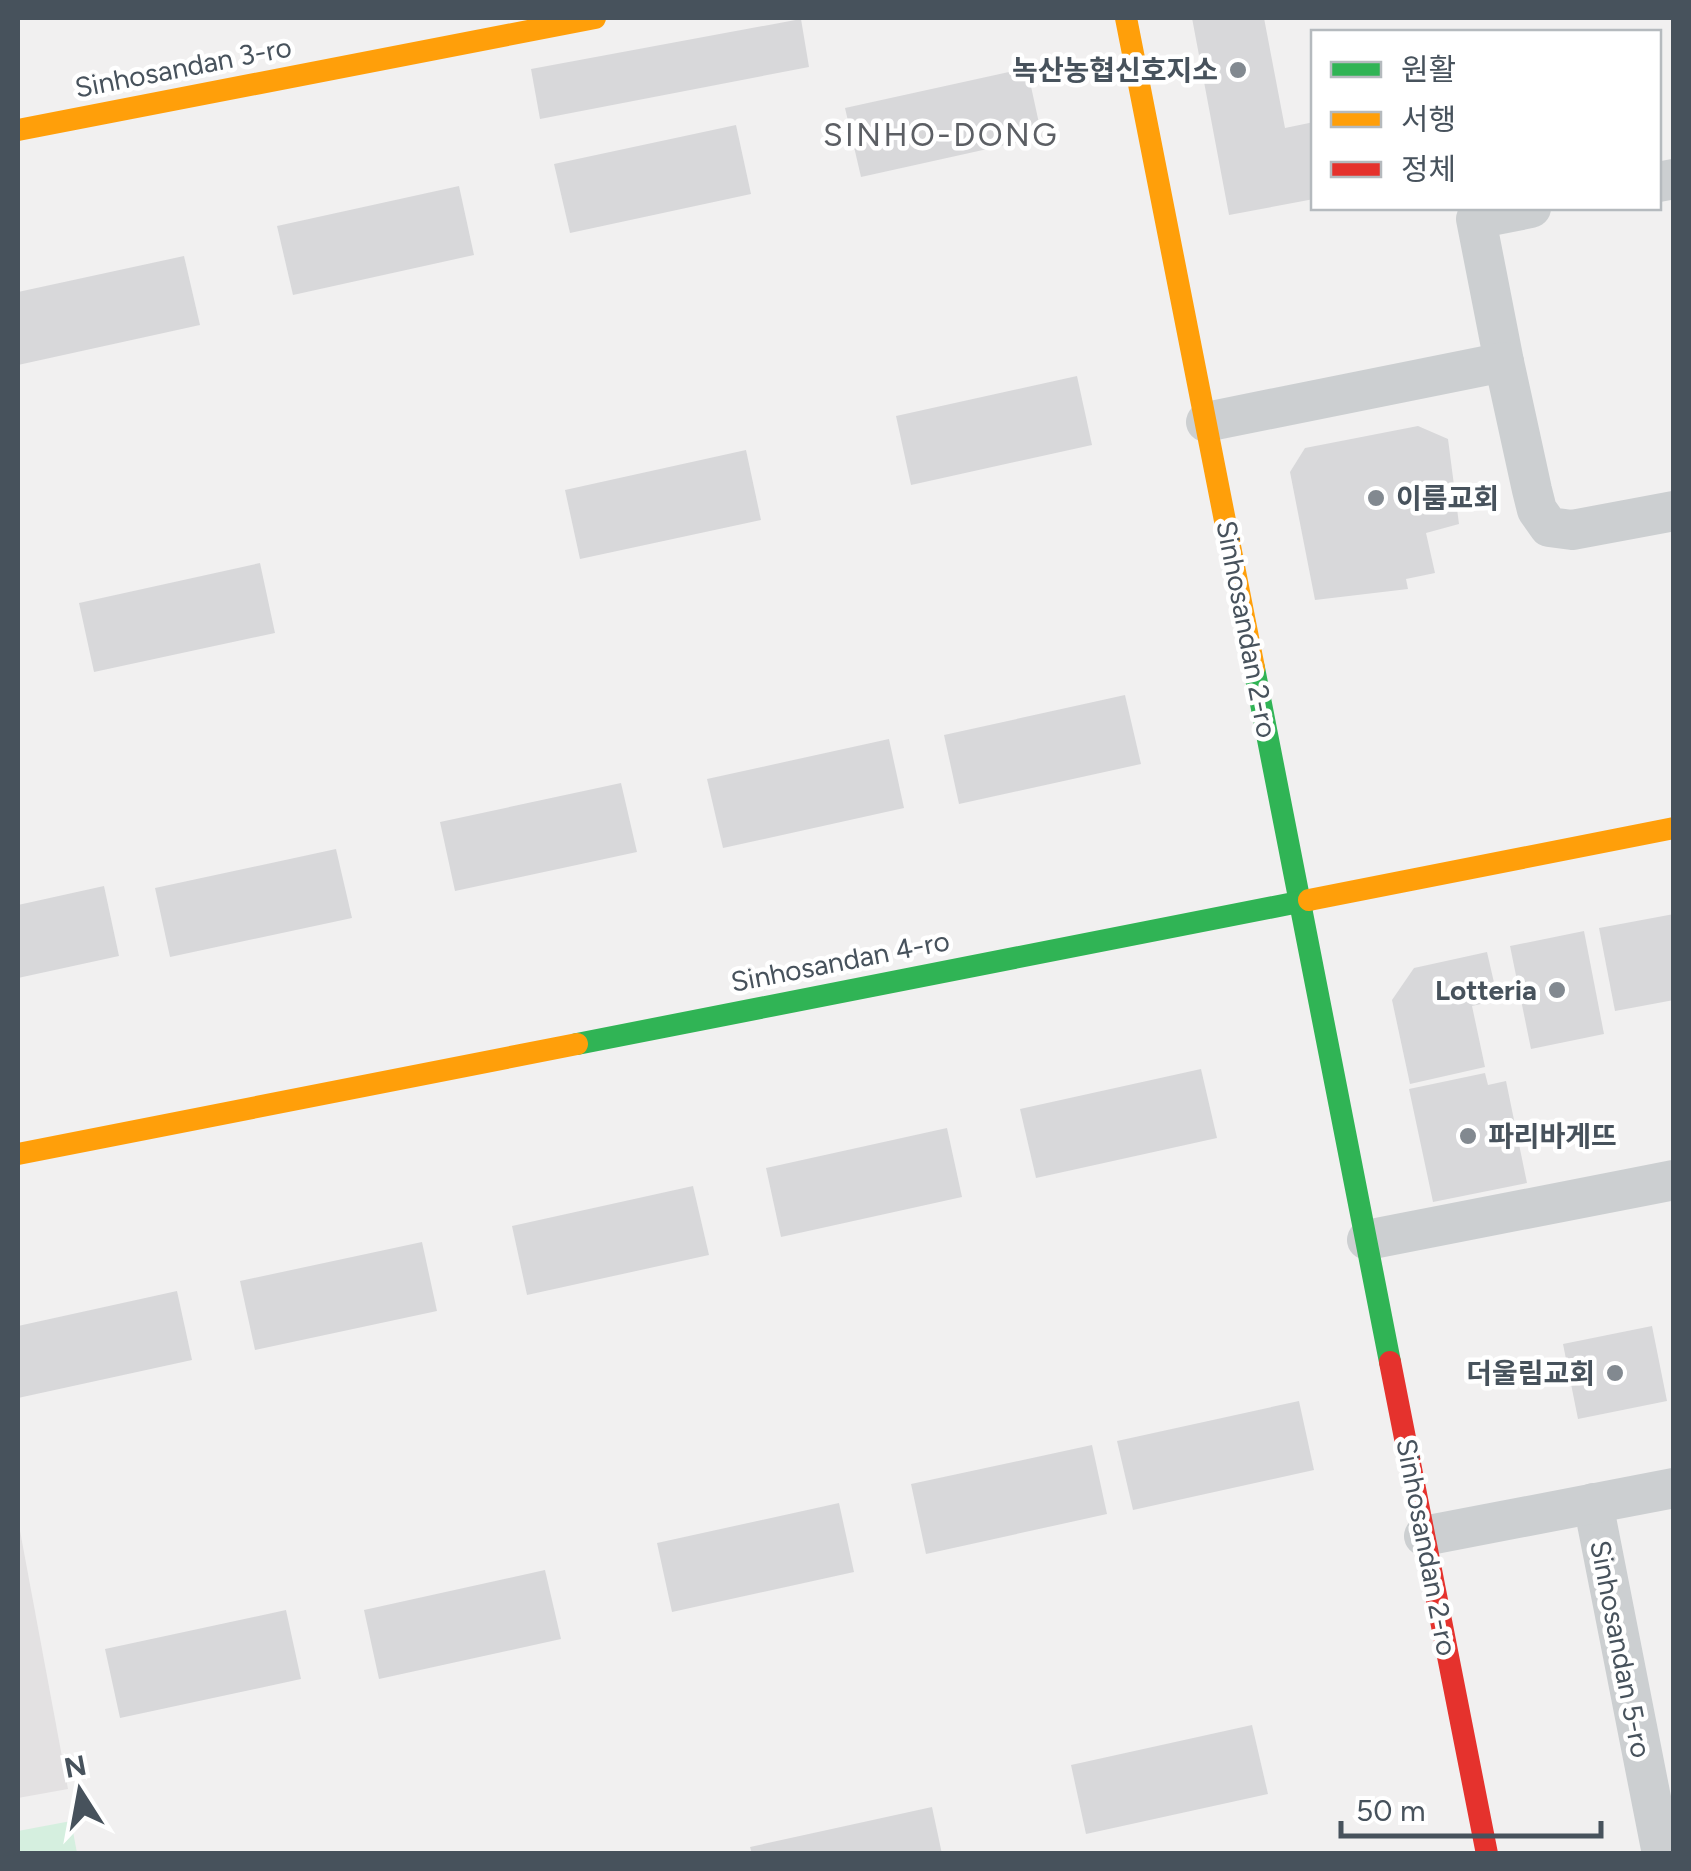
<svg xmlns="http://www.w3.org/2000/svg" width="1691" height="1871" viewBox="0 0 1691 1871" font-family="Figtree,'Noto Sans KR',sans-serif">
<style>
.education{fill:#e3e1e2}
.green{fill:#d5efdf}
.building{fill:#d8d8da}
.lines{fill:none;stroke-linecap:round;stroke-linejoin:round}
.street{stroke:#cccfd1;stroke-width:40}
.fast{stroke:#30b455;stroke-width:22}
.slow{stroke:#ff9f0a;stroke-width:22}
.jam{stroke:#e5322d;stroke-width:22}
.poi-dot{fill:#828990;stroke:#fff;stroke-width:4}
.labels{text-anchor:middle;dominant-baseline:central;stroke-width:9;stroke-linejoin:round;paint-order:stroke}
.street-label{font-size:28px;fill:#47525c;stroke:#fff}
.poi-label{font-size:28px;font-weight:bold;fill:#47525c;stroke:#fff;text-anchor:end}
.quarter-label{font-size:32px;letter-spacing:2.5px;fill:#5c5f64;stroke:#fff}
</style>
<rect width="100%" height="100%" fill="#f1f0f0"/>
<!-- education -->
<polygon class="education" points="18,1520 68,1789 18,1798"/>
<!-- green -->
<polygon class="green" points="71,1821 77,1853 18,1853 18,1831"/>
<!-- building -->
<g class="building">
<polygon points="1192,18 1264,18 1285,128 1314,122 1314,199 1229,215"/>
<polygon points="801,19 809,67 540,119 531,69"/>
<polygon points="1027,68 1042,137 861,177 845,108"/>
<polygon points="736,125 751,194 570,233 554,164"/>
<polygon points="459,186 474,255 293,295 277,226"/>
<polygon points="184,256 200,325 18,365 18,292"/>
<polygon points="1077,376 1092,445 911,485 896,416"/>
<polygon points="1418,426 1448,439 1459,524 1426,533 1435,573 1406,579 1408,589 1315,600 1290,472 1305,448"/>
<polygon points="746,450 761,520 580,559 565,490"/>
<polygon points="260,563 275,633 94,672 79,603"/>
<polygon points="1125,695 1141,764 959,804 944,735"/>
<polygon points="889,739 904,808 723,848 707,779"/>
<polygon points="621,783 637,852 455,891 440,822"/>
<polygon points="336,849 352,918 170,957 155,888"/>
<polygon points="104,886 119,956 18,978 18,905"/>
<polygon points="1674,914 1674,1000 1615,1011 1599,928"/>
<polygon points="1584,931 1604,1034 1531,1049 1510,946"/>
<polygon points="1487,952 1498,1000 1472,1006 1485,1067 1410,1084 1392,1000 1414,968"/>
<polygon points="1201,1069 1217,1138 1036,1178 1020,1109"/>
<polygon points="1485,1073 1488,1085 1506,1081 1527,1183 1433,1202 1409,1089"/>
<polygon points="947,1128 962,1197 781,1237 766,1168"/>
<polygon points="693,1186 709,1255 527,1295 512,1226"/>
<polygon points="422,1242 437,1311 255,1350 240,1281"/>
<polygon points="177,1291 192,1360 18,1398 18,1326"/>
<polygon points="1652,1326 1667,1401 1578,1419 1563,1344"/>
<polygon points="1299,1401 1314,1470 1133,1510 1117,1441"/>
<polygon points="1092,1445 1107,1514 926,1554 911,1484"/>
<polygon points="839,1503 854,1572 672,1612 657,1543"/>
<polygon points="545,1570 561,1639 379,1679 364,1610"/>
<polygon points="286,1610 301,1679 120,1718 105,1649"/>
<polygon points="1252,1725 1268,1794 1086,1834 1071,1765"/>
<polygon points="932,1807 942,1854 752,1854 750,1847"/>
</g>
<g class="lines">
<!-- street -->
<g class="street">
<polyline points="1658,182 1674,179"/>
<polyline points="1504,362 1476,219 1531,208"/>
<polyline points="1206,422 1504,362 1532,490 1537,510 1549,527 1572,530 1674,511"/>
<polyline points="1367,1240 1674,1180"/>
<polyline points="1593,1503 1662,1854"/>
<polyline points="1424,1536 1674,1488"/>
</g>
<!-- fast -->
<g class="fast">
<polyline points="1254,668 1390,1362"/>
<polyline points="577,1044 1309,900"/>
</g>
<!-- slow -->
<g class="slow">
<polyline points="1126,18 1254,668"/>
<polyline points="18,130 595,18"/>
<polyline points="1309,900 1674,828"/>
<polyline points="18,1154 577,1044"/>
</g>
<!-- jam -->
<polyline class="jam" points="1390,1362 1487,1854"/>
</g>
<!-- markers -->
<g class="poi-dot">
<circle cx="1238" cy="70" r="10"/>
<circle cx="1376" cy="498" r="10"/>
<circle cx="1557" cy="990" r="10"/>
<circle cx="1468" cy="1136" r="10"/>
<circle cx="1615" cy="1373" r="10"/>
</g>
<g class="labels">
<!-- street labels -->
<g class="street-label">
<text transform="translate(183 67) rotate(-11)">Sinhosandan 3-ro</text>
<text transform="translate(1247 629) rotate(79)">Sinhosandan 2-ro</text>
<text transform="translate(840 961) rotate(-11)">Sinhosandan 4-ro</text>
<text transform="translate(1427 1547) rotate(79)">Sinhosandan 2-ro</text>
<text transform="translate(1621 1649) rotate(79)">Sinhosandan 5-ro</text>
</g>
<!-- poi labels -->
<g class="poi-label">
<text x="1218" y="70">녹산농협신호지소</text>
<text x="1396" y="498" text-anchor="start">이룸교회</text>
<text x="1537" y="990">Lotteria</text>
<text x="1488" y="1136" text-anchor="start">파리바게뜨</text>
<text x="1595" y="1373">더울림교회</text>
</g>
<!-- quarter labels -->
<g class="quarter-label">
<text x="941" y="135">SINHO-DONG</text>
</g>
</g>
<!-- border -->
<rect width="1691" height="1871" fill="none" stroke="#47525c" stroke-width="40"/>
<!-- legend -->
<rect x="1311" y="30" width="350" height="180" fill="#ffffff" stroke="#b5babe" stroke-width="2.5"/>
<rect x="1331" y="62" width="50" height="15" fill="#30b455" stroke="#b5babe" stroke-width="2.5"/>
<text x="1401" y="80" font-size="30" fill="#47525c">원활</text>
<rect x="1331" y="112" width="50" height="15" fill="#ff9f0a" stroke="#b5babe" stroke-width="2.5"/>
<text x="1401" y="130" font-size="30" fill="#47525c">서행</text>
<rect x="1331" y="162" width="50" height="15" fill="#e5322d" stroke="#b5babe" stroke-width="2.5"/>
<text x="1401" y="180" font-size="30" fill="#47525c">정체</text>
<!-- north arrow -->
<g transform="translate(80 1791) rotate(349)" stroke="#ffffff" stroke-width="8" paint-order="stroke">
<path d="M0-8L18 38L0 25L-18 38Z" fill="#47525c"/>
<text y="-15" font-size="28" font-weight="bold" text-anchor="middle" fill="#47525c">N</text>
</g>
<!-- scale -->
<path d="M1341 1821v15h260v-15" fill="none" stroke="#47525c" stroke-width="5"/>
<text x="1356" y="1821" font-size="30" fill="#47525c" stroke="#ffffff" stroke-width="8" paint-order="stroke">50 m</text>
</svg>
